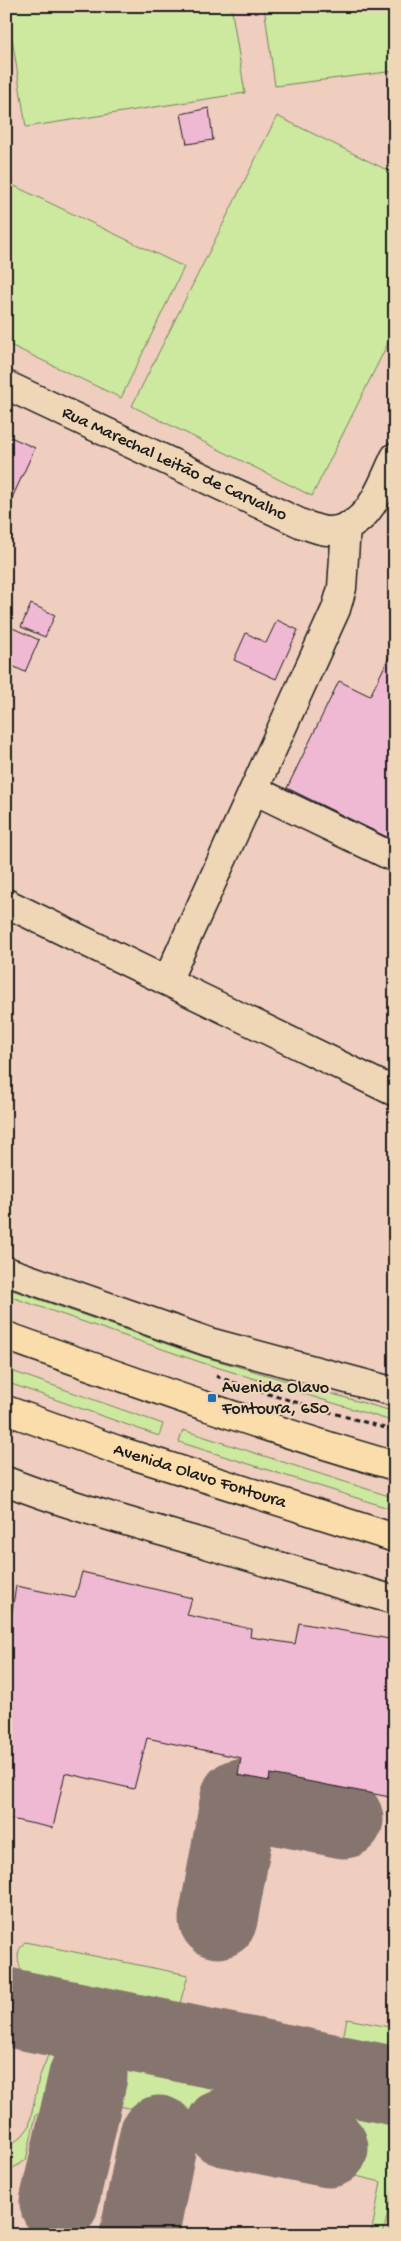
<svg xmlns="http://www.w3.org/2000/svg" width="401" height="2241" viewBox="0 0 401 2241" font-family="'Gochi Hand',sans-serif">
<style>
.green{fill:#cde89f;stroke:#74825e}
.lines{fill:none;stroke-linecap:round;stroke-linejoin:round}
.taxiway{stroke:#86746e;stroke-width:79}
.building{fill:#f0b9d3;stroke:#1c1c1c}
.minor-casing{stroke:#1c1c1c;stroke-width:31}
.major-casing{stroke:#1c1c1c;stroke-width:31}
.path{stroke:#1c1c1c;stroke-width:3;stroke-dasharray:5 4;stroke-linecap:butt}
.minor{stroke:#efd6b7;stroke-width:28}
.major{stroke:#faddab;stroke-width:28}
.poi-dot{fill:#1f6fb2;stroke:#efd6b7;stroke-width:2}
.labels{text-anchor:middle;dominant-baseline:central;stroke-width:4.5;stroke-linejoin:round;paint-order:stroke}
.street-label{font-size:18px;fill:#1c1c1c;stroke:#efd6b7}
.poi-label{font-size:18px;fill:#1c1c1c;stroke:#efd6b7;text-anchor:start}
</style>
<rect width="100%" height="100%" fill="#efcdbf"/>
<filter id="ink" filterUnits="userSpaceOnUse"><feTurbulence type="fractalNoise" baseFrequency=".02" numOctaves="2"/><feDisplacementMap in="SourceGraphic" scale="10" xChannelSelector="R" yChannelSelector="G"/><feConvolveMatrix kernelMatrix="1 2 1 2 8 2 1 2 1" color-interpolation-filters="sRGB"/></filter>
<g filter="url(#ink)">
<!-- green -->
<g class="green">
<polygon points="7,6 231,6 245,93 26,127"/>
<polygon points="264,6 395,6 395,71 275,86"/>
<polygon points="277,116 395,174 395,329 312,496 132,406"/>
<polygon points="6,182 184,267 121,398 6,343"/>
<polygon points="6,1288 201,1356 395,1412 395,1422 200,1362 23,1301 6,1295"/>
<polygon points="6,1369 163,1424 159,1436 6,1382"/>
<polygon points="183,1430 395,1498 395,1510 179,1442"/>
<path d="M25,1942L188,1975L178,2010L26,1979C19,1967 13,1953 25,1942Z"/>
<polygon points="347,2019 395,2028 395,2054 342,2043"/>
<path d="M51,2048L56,2049C68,2073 65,2106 36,2115L26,2160L10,2170L6,2190V2149L22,2136L29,2127L39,2078Z"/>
<path d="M129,2064L219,2083C234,2103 233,2135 206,2144L144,2132L148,2112L105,2103L112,2080Z"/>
<path d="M359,2109L395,2116V2180L383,2235H371L381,2182C341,2172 316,2172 337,2122Z"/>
</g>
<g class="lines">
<!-- taxiway -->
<g class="taxiway">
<polyline points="218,1919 240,1798 344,1819"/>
<polyline points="6,2007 395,2086"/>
<polyline points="225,2127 329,2148"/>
<polyline points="59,2203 88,2076"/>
<polyline points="139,2235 159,2135"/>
</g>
</g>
<!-- building -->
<g class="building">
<polygon points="209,108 213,140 187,144 181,114"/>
<polygon points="6,435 35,448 6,511"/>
<polygon points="31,604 55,615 45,637 21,627"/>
<polygon points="277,620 298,630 276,679 234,660 246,633 266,643"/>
<polygon points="6,625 39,640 25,672 6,663"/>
<polygon points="395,645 395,841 287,788 339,681 370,696"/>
<polygon points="82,1572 192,1598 187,1615 251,1629 250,1637 295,1644 299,1623 395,1640 395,1798 270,1774 269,1781 238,1775 241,1758 147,1738 134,1789 65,1773 53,1828 6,1818 6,1649 16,1586 75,1598"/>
</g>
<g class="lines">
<defs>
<g id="minor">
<path id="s1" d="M6,385L302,524C310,526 320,531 328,531C369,530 380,488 395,457"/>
<polyline points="254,790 395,858"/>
<polyline points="6,903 395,1092"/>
<polyline points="167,981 336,609 342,588 346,527"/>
<polyline points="6,1271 209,1342 395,1392"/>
<path d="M6,1481C72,1507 141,1525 209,1545C271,1563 332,1583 395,1600"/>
</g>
<g id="major">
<path d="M6,1336C135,1382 263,1428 395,1466"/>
<path id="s2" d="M6,1410L120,1451L395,1538"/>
</g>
</defs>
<!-- minor casing -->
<use href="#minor" class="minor-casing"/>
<!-- major casing -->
<use href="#major" class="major-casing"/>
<!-- path -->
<polyline class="path" points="216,1376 258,1391 395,1431"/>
<!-- minor -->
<use href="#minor" class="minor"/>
<!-- major -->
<use href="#major" class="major"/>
</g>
</g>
<!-- markers -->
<rect class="poi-dot" x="207" y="1393" width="10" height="10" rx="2.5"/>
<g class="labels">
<!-- street labels -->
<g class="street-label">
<text stroke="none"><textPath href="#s1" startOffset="186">Rua Marechal Leitão de Carvalho</textPath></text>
<text stroke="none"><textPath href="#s2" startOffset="205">Avenida Olavo Fontoura</textPath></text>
</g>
<!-- poi labels -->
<g class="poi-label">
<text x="222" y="1388">Avenida Olavo<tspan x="222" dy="21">Fontoura, 650</tspan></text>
</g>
</g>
<!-- margin -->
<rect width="401" height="2241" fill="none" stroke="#efd6b7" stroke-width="25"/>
<rect x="12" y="12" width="376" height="2216" fill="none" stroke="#1c1c1c" stroke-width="2" filter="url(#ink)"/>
</svg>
